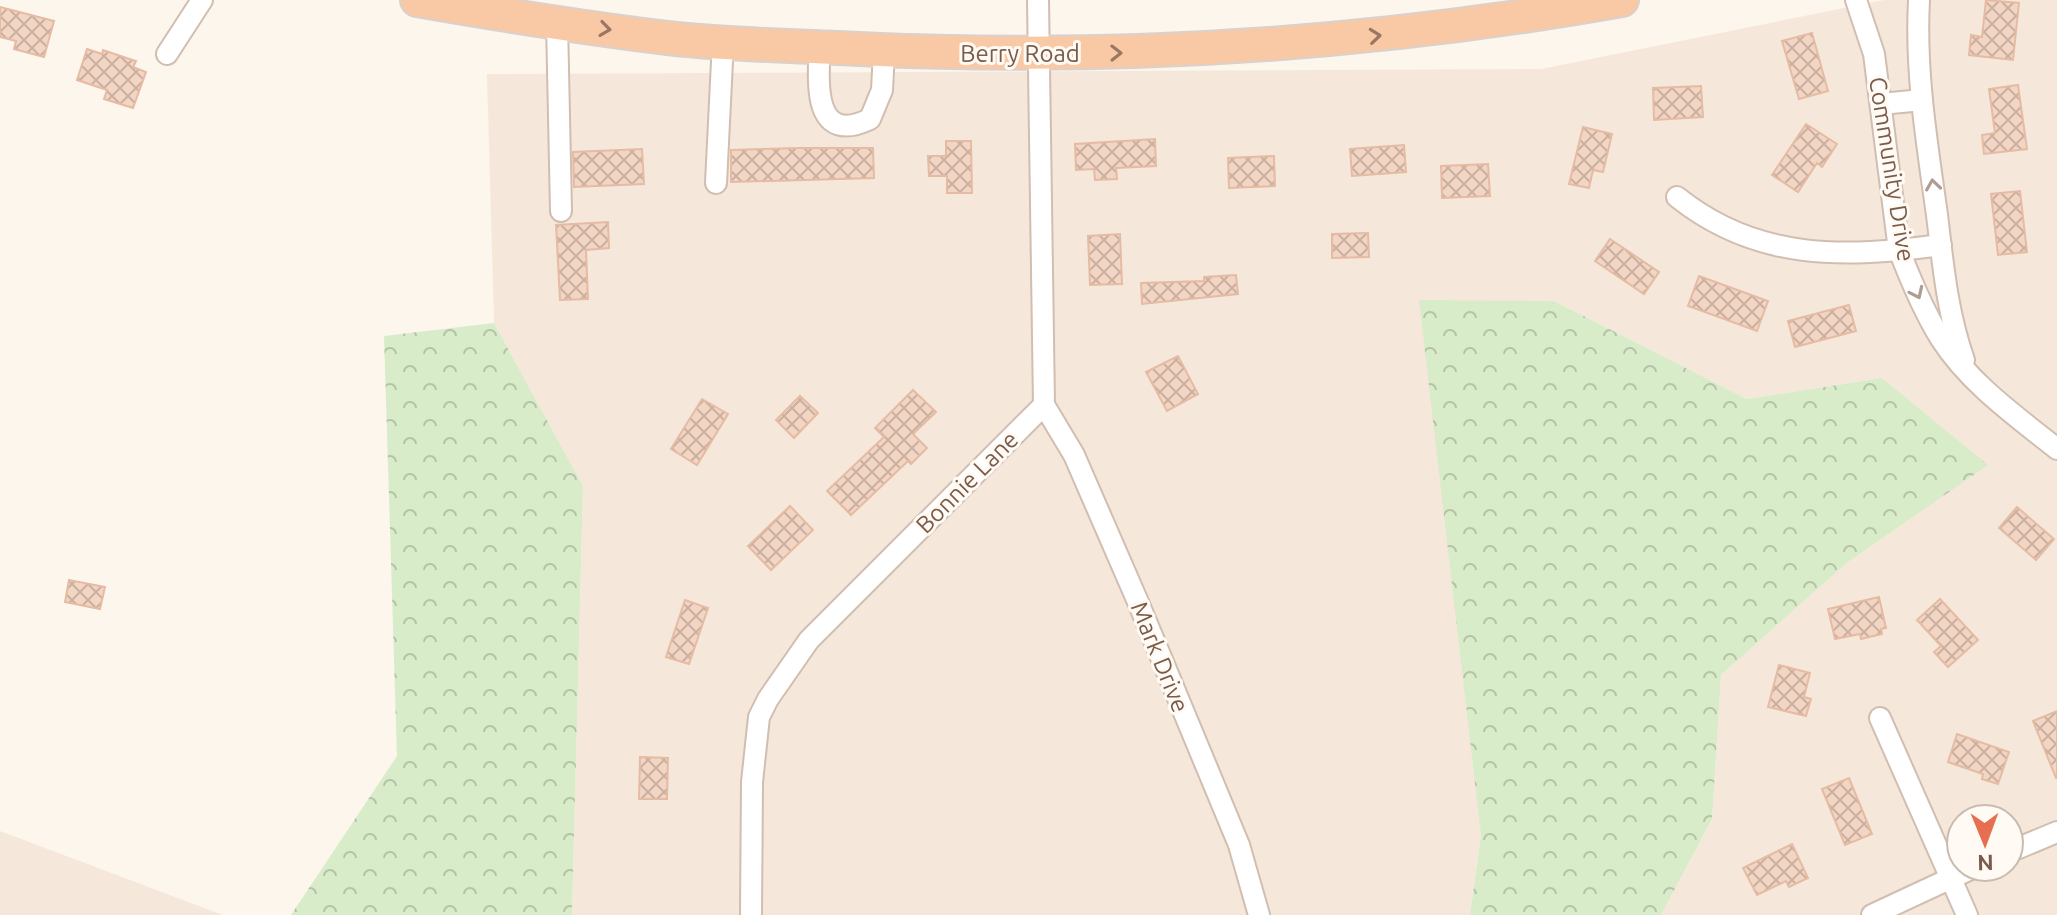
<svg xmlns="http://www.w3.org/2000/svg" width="2057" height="915" viewBox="0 0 2057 915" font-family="Ubuntu,sans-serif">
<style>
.residential{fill:#f5e8da;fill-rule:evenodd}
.forest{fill:url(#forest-crowns)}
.building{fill:url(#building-cross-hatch);stroke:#e6bba3;stroke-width:2}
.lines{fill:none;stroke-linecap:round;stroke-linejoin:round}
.minor-casing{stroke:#d1beb0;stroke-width:24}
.trunk-casing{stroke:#dad1cd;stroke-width:36}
.minor{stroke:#fff;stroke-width:20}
.trunk{stroke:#f9c8a4;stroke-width:32}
.oneway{stroke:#9a7763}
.oneway2{stroke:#af9d94}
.labels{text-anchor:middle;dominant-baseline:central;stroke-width:6;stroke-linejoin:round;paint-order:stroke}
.street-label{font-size:24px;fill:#7a5c4d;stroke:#fffaf3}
</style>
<defs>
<pattern id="forest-crowns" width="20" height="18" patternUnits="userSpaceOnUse" patternTransform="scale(2)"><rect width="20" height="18" fill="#d8ecc9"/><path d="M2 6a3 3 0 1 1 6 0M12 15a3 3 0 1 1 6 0" fill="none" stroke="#b4c2a5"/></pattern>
<pattern id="building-cross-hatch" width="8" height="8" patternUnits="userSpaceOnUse" patternTransform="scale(2)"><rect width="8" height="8" fill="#f3d5c3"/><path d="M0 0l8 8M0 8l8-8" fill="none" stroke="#cab0a1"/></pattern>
</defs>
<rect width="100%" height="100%" fill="#fdf6ec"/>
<!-- residential -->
<g class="residential">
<path d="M1884,0H2057V915H1661L1712,819L1721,675L1848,562L1987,465L1882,378L1747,399L1554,301L1470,915H572L583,486L494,323L487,74L1541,69ZM1961,819H2009V867H1961Z"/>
<polygon points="0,831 223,915 0,915"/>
</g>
<!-- forest -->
<g class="forest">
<polygon points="1419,300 1554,301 1747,399 1882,378 1988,465 1848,562 1721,675 1712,819 1661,915 1470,915 1481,835"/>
<polygon points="494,323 583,486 572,915 291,915 397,756 384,336"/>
</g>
<!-- building -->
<g class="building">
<polygon points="1986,0 2019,3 2013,60 1969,55 1971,35 1982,37"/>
<polygon points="0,7 54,21 44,57 14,49 16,41 0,37"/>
<polygon points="1812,33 1828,91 1799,99 1782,41"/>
<polygon points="87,49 102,54 103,50 136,61 133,67 146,72 133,108 104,99 107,90 77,80"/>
<polygon points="2018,85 2027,149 1984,154 1982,135 1995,133 1989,89"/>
<polygon points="1701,86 1703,117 1654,120 1653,88"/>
<polygon points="1806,124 1837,144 1822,167 1817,163 1798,192 1772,175"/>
<polygon points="1583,127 1612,134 1603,172 1593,170 1589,188 1569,184"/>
<polygon points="1155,139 1156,166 1116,168 1117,179 1095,180 1094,169 1076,170 1075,144"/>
<polygon points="946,141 971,141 972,193 947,193 947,176 929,176 928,156 946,156"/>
<polygon points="1404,145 1406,172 1352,176 1350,149"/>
<polygon points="799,148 873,148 874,178 731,182 731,150"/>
<polygon points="642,149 644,184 574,187 573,152"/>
<polygon points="1274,156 1275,186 1229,188 1228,158"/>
<polygon points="1488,164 1490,196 1442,198 1441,166"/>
<polygon points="2020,191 2027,252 1998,255 1991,194"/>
<polygon points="608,222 609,248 586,250 588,299 560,300 556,225"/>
<polygon points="1368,233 1369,257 1332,258 1332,234"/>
<polygon points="1120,234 1122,284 1090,285 1088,236"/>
<polygon points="1610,239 1659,272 1644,294 1595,261"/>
<polygon points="1236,275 1238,294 1142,304 1141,283 1204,281 1204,277"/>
<polygon points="1699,276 1768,301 1757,331 1688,306"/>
<polygon points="1849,305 1856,331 1795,347 1788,321"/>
<polygon points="1178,356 1198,394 1167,411 1146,372"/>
<polygon points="913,390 936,412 913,434 927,448 911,464 908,461 851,515 827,491 884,437 875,428"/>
<polygon points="800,396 818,413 794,438 776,420"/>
<polygon points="702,399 728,414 697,465 671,449"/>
<polygon points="790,506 813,530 771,570 748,546"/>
<polygon points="2017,507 2054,539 2036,560 1999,528"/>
<polygon points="69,580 105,587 100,609 65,602"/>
<polygon points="1879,597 1886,628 1881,629 1882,634 1861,639 1860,634 1835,639 1828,609"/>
<polygon points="1940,599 1978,640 1948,667 1934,652 1941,646 1917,620"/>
<polygon points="685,600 708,608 689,664 666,657"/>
<polygon points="1779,665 1810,673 1804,697 1811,699 1806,716 1768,707"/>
<polygon points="2057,711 2057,778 2056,778 2033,721"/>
<polygon points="1957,734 2009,752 1998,784 1982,779 1983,774 1948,762"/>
<polygon points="640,757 668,758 667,799 639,799"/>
<polygon points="1849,778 1872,834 1845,845 1822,789"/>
<polygon points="1792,844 1808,878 1789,887 1786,881 1757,895 1743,868"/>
</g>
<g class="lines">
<defs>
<g id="minor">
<path d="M1856,0L1874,54L1899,250C1911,281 1924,312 1941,339C1969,383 2017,417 2057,449"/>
<path d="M1919,0C1915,72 1927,143 1937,215C1943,264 1947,312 1964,360"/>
<polyline points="557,22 561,211"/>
<path d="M820,48C817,84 814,146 870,119L882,90L884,51"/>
<polyline points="167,54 202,0"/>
<polyline points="1881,104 1922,100"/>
<polyline points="716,183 723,41"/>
<path d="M1677,197C1757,261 1844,258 1941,245"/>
<polyline points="1044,405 1074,455 1138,602 1239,845 1259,915"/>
<polyline points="1880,718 1967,915"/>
<polyline points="2009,852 2057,832"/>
<polyline points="751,915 752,782 759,717 768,699 809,640 1044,405 1038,0"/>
<polyline points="1872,915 1975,867"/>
</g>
<path id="trunk" d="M417,0C503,15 590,29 676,39C736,45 798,46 859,49C1115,61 1369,45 1622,0"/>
</defs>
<!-- minor casing -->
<use href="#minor" class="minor-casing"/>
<!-- trunk casing -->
<use href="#trunk" class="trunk-casing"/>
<!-- minor -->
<use href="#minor" class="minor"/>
<!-- trunk -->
<use href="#trunk" class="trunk"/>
</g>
<!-- one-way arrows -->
<defs><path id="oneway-chevron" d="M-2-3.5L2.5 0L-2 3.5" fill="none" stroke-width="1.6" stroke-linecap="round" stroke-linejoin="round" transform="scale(2)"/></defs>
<g class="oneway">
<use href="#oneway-chevron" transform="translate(605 29) rotate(8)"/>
<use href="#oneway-chevron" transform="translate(1375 36) rotate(-6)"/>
<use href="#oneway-chevron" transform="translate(1116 53) rotate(-1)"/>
</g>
<g class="oneway2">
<use href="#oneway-chevron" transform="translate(1933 185) rotate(-98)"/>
<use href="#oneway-chevron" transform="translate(1917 293) rotate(65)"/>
</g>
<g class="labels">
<!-- street labels -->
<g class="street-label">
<text x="1020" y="53">Berry Road</text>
<text transform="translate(1892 169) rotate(81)">Community Drive</text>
<text transform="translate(967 482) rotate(-45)">Bonnie Lane</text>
<text transform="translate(1160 657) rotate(68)">Mark Drive</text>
</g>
</g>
<!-- north arrow -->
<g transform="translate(1985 843) rotate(179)"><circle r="38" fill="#fffaf3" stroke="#cabbb1" stroke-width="2"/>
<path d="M0-6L14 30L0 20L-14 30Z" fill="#e76f51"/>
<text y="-12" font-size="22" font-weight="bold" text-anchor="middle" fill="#7a5c4d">N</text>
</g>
</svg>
